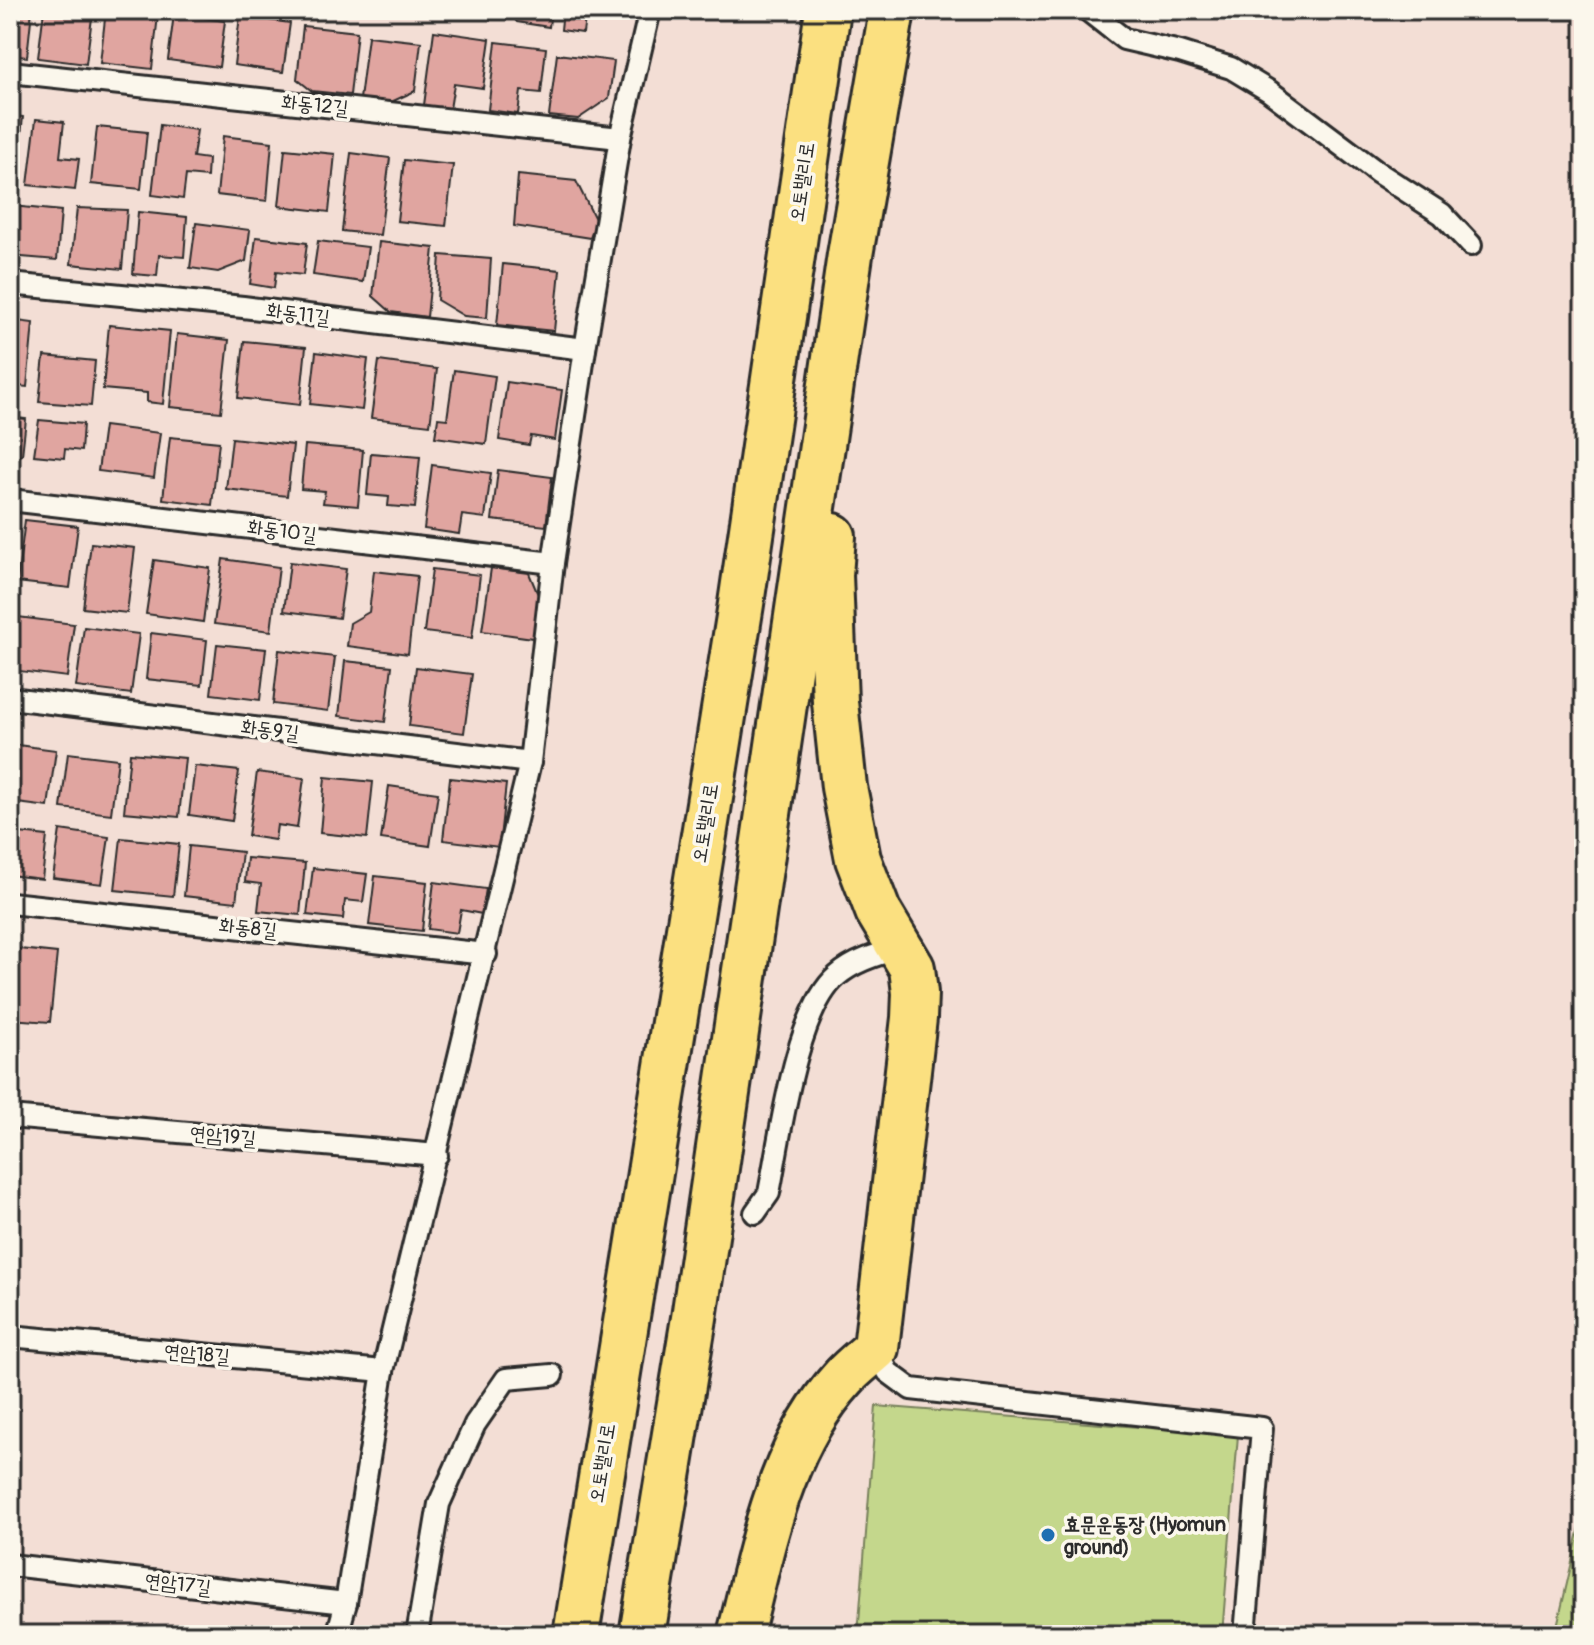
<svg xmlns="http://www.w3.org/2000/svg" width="1594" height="1645" viewBox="0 0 1594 1645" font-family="Pangolin,'Poor Story',sans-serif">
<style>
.green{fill:#c4d78c;stroke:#78815c;stroke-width:2}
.building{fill:#e0a5a0;stroke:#2b2b2b;stroke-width:2}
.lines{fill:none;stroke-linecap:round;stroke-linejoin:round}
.lane-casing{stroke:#2b2b2b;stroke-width:26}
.highway-casing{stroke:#2b2b2b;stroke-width:50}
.lane{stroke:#fbf7ec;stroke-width:20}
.highway{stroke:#fbe080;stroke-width:44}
.poi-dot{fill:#1f6fb2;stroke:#fbf7ec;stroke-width:3}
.labels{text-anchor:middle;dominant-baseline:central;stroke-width:7;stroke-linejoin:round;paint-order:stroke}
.street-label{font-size:20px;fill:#2b2b2b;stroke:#fbf7ec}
.poi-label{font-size:20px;font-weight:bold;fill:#2b2b2b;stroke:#fbf7ec;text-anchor:start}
</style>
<rect width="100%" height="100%" fill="#f3ded5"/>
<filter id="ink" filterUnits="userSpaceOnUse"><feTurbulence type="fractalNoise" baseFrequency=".0125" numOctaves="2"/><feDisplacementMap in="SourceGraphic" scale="16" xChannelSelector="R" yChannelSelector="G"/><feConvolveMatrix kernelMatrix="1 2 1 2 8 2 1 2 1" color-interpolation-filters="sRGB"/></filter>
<g filter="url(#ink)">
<!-- green -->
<g class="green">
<polygon points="876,1406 1238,1435 1222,1635 858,1635"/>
<polygon points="1584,1510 1584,1635 1555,1635"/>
</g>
<!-- building -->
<g class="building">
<polygon points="10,10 32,10 27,57 10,55"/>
<polygon points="44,10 93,10 86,64 38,58"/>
<polygon points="106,10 158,15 152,69 100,63"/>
<polygon points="508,10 551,10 549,27 517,22"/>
<polygon points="563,10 626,10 626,16 586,10 583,33 561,30"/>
<polygon points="174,14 225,21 219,67 168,60"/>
<polygon points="240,16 290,23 283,72 234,65"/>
<polygon points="303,26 357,32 350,95 312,91 297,79"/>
<polygon points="434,31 490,39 483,88 454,84 450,109 424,105"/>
<polygon points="368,36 421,42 415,91 389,103 360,99"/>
<polygon points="496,42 546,48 541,93 521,91 518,114 488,110"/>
<polygon points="557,54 614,61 609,98 578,119 549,116"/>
<polygon points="10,115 23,117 17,169 10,168"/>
<polygon points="36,119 64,122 60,157 79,159 75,190 28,185"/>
<polygon points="160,125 197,130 193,157 208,159 207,177 186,175 183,199 152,195"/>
<polygon points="97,127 147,132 141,189 91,184"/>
<polygon points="223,136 272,142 267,201 217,195"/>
<polygon points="285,149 335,154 329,212 279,206"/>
<polygon points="351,153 390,158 380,235 342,231"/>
<polygon points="404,160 453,165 446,226 397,221"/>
<polygon points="518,175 576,181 596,221 590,238 514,226"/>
<polygon points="12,206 61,211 57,260 10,256"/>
<polygon points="77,208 127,210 122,269 71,264"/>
<polygon points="138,212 187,217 184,257 159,255 157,276 133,274"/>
<polygon points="196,223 250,230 246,261 218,272 190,268"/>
<polygon points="256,237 307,243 303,275 276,272 274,288 250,284"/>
<polygon points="318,241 368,247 363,282 313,275"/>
<polygon points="379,242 434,248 427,317 391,312 373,296"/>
<polygon points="440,255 491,259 487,318 464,316 437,300"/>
<polygon points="503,264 560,270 554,331 497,325"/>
<polygon points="10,320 33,323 27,387 10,385"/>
<polygon points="109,325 170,331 163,404 147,402 147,393 103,389"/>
<polygon points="177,334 229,340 221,412 170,407"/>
<polygon points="244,341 306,347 300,405 238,398"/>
<polygon points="316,352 368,359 362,410 310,404"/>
<polygon points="44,356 95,361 91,406 39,402"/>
<polygon points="379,361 437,369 430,425 371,418"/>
<polygon points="454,370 495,376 486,444 435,437 438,418 447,419"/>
<polygon points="507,382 562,390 555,440 531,436 529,445 499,440"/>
<polygon points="10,417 26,419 22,455 10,460"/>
<polygon points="39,420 83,424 81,451 65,449 64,458 34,455"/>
<polygon points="104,426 160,433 154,478 98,471"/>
<polygon points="170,437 219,442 212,505 163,499"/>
<polygon points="232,438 293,445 287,496 226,489"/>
<polygon points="305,445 363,450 358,506 323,503 325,491 301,489"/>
<polygon points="371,453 420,457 415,508 388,506 389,497 367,495"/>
<polygon points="432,465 491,473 485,518 462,515 459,534 424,529"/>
<polygon points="498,470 552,477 546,526 492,520"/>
<polygon points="25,520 78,526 70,588 17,582"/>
<polygon points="91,543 135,548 127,613 83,608"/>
<polygon points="223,559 279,567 271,631 214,624"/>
<polygon points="154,560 210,568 203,622 146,614"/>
<polygon points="290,562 346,569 339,618 284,611"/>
<polygon points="491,568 529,573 539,597 533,638 482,631"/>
<polygon points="432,569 480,575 472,638 424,632"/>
<polygon points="374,571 417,576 408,654 347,646 350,623 369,612"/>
<polygon points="18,617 74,624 67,677 11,670"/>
<polygon points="84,627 139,634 131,694 76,687"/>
<polygon points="151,633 207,640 202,685 146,679"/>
<polygon points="217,644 266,649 260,700 211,694"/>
<polygon points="279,650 335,657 328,711 273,704"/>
<polygon points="345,661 392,666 385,722 339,716"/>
<polygon points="416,667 472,674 464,733 409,726"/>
<polygon points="10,744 56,750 48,807 10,802"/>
<polygon points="68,753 118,759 111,814 61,808"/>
<polygon points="130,753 185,758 179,817 124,812"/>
<polygon points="195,766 239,771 232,821 189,815"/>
<polygon points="257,772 304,778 297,828 277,825 275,840 248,836"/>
<polygon points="325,777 373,782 367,838 320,833"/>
<polygon points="450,778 506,784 499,847 443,840"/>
<polygon points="389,786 438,793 430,846 381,839"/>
<polygon points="60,830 109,837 102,884 53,878"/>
<polygon points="10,832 47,836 42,879 10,875"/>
<polygon points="121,838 179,844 173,896 115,890"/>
<polygon points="189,846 242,852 236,902 184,896"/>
<polygon points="247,858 305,863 300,915 258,911 261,884 245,882"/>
<polygon points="313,868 367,874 363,902 345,900 343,919 307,915"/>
<polygon points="375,876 427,882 422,931 369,925"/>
<polygon points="434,882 486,889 482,914 461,910 457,933 428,929"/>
<polygon points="10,948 57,953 50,1022 10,1019"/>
</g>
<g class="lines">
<defs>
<g id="lane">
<polyline points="1087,10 1124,39 1180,52 1231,68 1269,91 1377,172 1442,214 1471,245"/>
<polyline points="10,72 620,138"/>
<polyline points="10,284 243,307 585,349"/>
<polyline points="10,500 553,563"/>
<polyline points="10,698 530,762"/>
<polyline points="10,903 486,954"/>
<polyline points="10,1117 437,1155"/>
<path d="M755,1213L769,1193C780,1138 795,1012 837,976C854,961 877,954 899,949"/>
<polyline points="10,1336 383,1371"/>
<polyline points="876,1348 888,1372 911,1389 1262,1428 1245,1635"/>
<polyline points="10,1565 346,1603"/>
<polyline points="337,1635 346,1603 383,1371 530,762 553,563 585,349 620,138 650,10"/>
<polyline points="417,1635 439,1504 475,1424 506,1379 552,1375"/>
</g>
<g id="highway">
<polyline points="576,1635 741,604 828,10"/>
<polyline points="642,1635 694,1318 850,255 892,10"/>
<path d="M740,1635C763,1545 779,1448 844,1377C853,1367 865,1358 876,1348L914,1018L915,993L912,968L878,911L858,859L844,787L835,702L830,575L833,536"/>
</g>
</defs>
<!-- lane casing -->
<use href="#lane" class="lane-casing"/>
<!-- highway casing -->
<use href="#highway" class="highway-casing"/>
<!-- lane -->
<use href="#lane" class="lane"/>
<!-- highway -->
<use href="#highway" class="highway"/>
</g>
</g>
<!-- markers -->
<circle class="poi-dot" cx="1048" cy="1535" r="8"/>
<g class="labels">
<!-- street labels -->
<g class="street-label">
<text transform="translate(315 105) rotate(6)">화동12길</text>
<text transform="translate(802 182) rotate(-82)">오토밸리로</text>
<text transform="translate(298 314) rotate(7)">화동11길</text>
<text transform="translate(282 531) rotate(7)">화동10길</text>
<text transform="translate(270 730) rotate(7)">화동9길</text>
<text transform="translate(705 823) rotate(-81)">오토밸리로</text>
<text transform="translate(248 928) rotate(6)">화동8길</text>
<text transform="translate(223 1136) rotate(5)">연암19길</text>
<text transform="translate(197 1354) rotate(5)">연암18길</text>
<text transform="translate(602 1463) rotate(-81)">오토밸리로</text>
<text transform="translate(178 1584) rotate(7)">연암17길</text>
</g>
<!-- poi labels -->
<g class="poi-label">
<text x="1064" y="1524">효문운동장 (Hyomun<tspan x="1064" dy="23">ground)</tspan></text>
</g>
</g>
<!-- margin -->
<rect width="1594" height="1645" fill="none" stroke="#fbf7ec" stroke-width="40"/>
<rect x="20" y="20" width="1554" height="1605" fill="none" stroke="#2b2b2b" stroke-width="3" filter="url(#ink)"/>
</svg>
